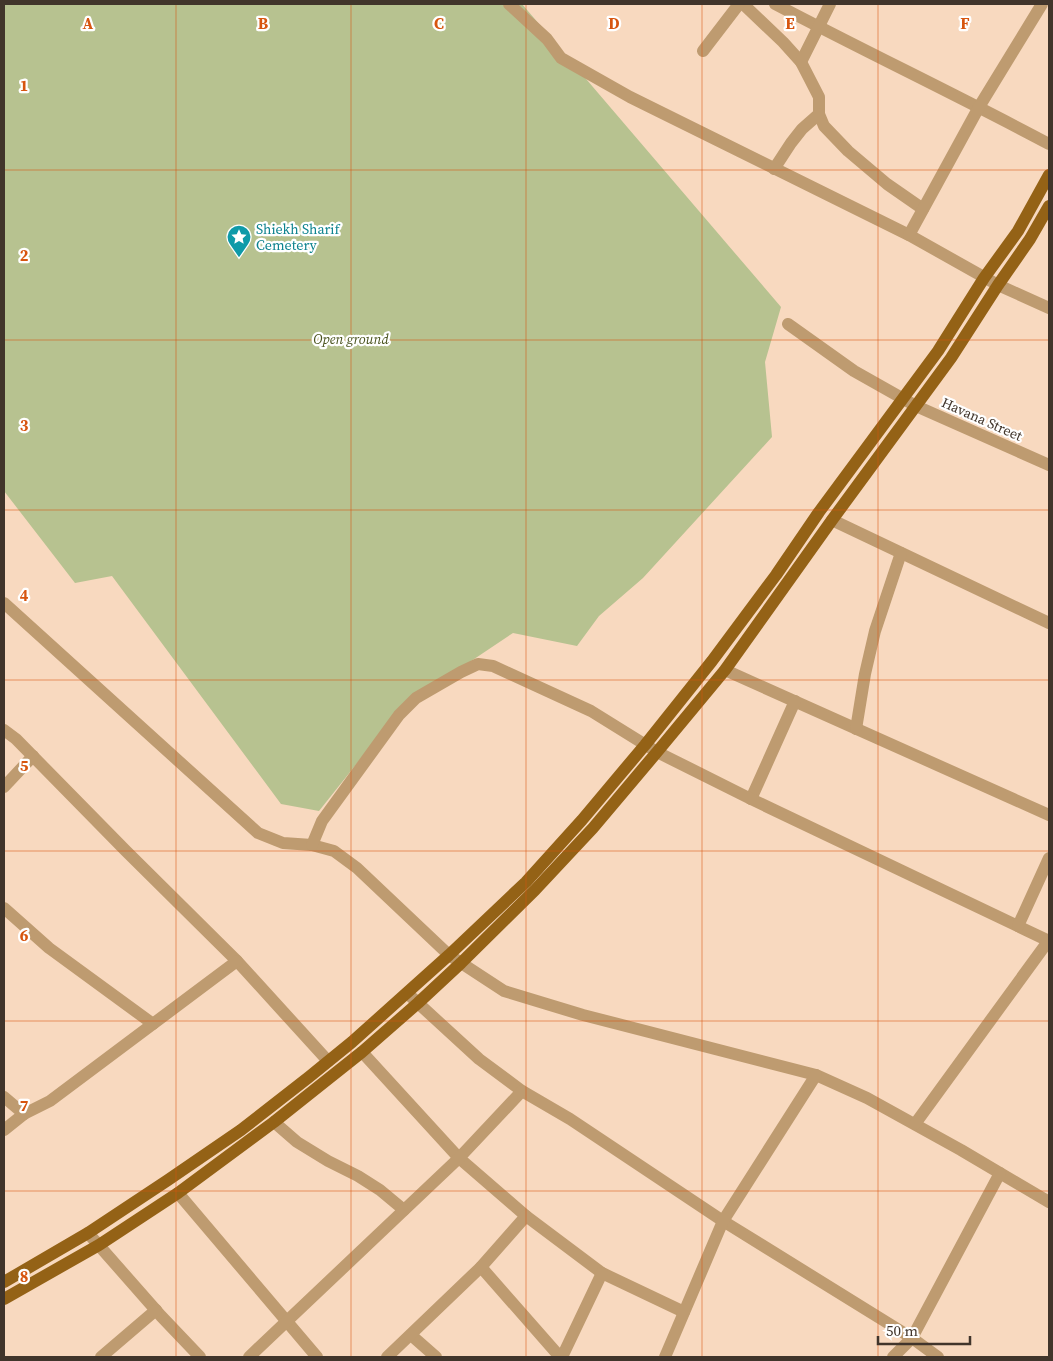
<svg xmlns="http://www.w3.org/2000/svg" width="1053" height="1361" viewBox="0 0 1053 1361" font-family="'Source Serif 4',serif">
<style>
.green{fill:#b7c290}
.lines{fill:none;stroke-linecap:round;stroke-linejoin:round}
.minor{stroke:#be9b70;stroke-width:12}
.major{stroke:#946216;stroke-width:12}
.grid{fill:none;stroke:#d7550f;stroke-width:1;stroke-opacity:0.55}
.labels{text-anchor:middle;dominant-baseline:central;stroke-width:4.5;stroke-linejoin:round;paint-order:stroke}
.culture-label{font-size:14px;fill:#0d838f;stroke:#fff;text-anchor:start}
.park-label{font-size:14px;font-style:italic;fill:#4a531e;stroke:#fff}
.street-label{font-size:14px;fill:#41352b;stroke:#fff}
.grid-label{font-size:16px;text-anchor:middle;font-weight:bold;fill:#d7550f;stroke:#fff;stroke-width:4.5;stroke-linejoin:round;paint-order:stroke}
</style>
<rect width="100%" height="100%" fill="#f8d9bf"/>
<!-- green -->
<polygon class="green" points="4,4 522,4 781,307 765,362 772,437 643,578 599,616 577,646 513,633 401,708 319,811 281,804 112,576 75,583 4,491"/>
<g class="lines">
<!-- minor -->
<g class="minor">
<polyline points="509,4 547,39 561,58 630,97 909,235 998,285 1049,308"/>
<polyline points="743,4 783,42 801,62 819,97 819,114 824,126 848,151 887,184 923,209"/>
<path d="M775,4C866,52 959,96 1049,144"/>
<polyline points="703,51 739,4"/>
<polyline points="801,62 830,4"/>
<polyline points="774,169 791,143 802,129 819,114"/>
<polyline points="909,235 979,107 1042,4"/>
<polyline points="788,324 854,371 916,406 1049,465"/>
<polyline points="832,520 1049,623"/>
<polyline points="4,603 258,833 283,843 312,845 334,851 357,868 449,955 504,991 583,1015 816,1075 867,1098 961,1150 1049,1202"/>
<polyline points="725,670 1049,815"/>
<polyline points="856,729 865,674 875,631 901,553"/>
<polyline points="4,730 16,739 126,851 237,961 328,1061"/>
<polyline points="4,787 33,756"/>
<polyline points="751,799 795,701"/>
<polyline points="312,845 322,821 399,715 416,698 461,672 478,664 493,666 591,711 657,752 751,799 1049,941"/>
<polyline points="4,908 49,948 153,1024"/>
<polyline points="1018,926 1049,858"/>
<polyline points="407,993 479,1059 522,1091 570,1119 723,1221 912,1338 938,1357"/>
<polyline points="362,1052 459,1158 526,1216 602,1273 684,1312"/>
<polyline points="4,1097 24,1114"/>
<polyline points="274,1122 297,1142 328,1161 358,1176 380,1190 404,1210"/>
<polyline points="915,1124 1049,940"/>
<polyline points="4,1130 24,1114 50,1101 237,961"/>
<polyline points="178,1193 317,1357"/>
<polyline points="88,1233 161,1316 200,1357"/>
<polyline points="481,1267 560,1357"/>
<polyline points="411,1335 436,1357"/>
<polyline points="101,1357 156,1310"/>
<polyline points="249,1357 459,1158 522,1091"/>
<polyline points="387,1357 481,1267 526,1216"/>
<polyline points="562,1357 602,1273"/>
<polyline points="665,1357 723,1221 816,1075"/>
<polyline points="893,1357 912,1338 1000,1173"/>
</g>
<!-- major -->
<g class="major">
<polyline points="4,1282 88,1233 168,1180 241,1130 309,1077 352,1042 449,955 526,882 582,820 645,745 712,661 776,575 819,512 938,351 984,278 1018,231 1049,175"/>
<polyline points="4,1299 99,1245 178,1193 274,1122 362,1052 418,1003 461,963 535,890 593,828 657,752 725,670 832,520 951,358 998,285 1030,239 1049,206"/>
</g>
</g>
<!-- grid -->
<path class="grid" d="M176,4V1357M351,4V1357M526,4V1357M702,4V1357M878,4V1357M4,170H1049M4,340H1049M4,510H1049M4,680H1049M4,851H1049M4,1021H1049M4,1191H1049"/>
<!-- icons -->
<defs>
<symbol id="sight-pin" viewBox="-11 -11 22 30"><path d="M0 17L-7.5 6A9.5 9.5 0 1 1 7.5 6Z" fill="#0f9aa8" stroke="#fff"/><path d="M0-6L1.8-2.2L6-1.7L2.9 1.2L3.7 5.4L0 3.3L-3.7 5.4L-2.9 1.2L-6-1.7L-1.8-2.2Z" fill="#fff"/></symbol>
</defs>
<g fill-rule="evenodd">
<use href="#sight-pin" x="225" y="223" width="28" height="38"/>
</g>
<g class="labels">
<!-- culture labels -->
<g class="culture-label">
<text x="256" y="229">Shiekh Sharif<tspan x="256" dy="16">Cemetery</tspan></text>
</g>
<!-- park labels -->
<g class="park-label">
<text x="351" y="339">Open ground</text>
</g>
<!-- street labels -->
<g class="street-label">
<text transform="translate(982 419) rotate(24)">Havana Street</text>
</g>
</g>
<g class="grid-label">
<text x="88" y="29">A</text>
<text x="263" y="29">B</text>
<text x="439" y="29">C</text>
<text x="614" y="29">D</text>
<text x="790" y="29">E</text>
<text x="965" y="29">F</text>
<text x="24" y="91">1</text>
<text x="24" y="261">2</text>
<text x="24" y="431">3</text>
<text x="24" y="601">4</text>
<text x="24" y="771">5</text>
<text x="24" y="941">6</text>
<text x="24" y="1111">7</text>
<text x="24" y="1282">8</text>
</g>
<!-- border -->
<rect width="1053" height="1361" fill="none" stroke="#41352b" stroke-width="10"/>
<!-- scale -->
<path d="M878 1336v8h92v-8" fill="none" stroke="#41352b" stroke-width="2.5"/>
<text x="886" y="1336" font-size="15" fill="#41352b" stroke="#ffffff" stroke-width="4" paint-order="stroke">50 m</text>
</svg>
